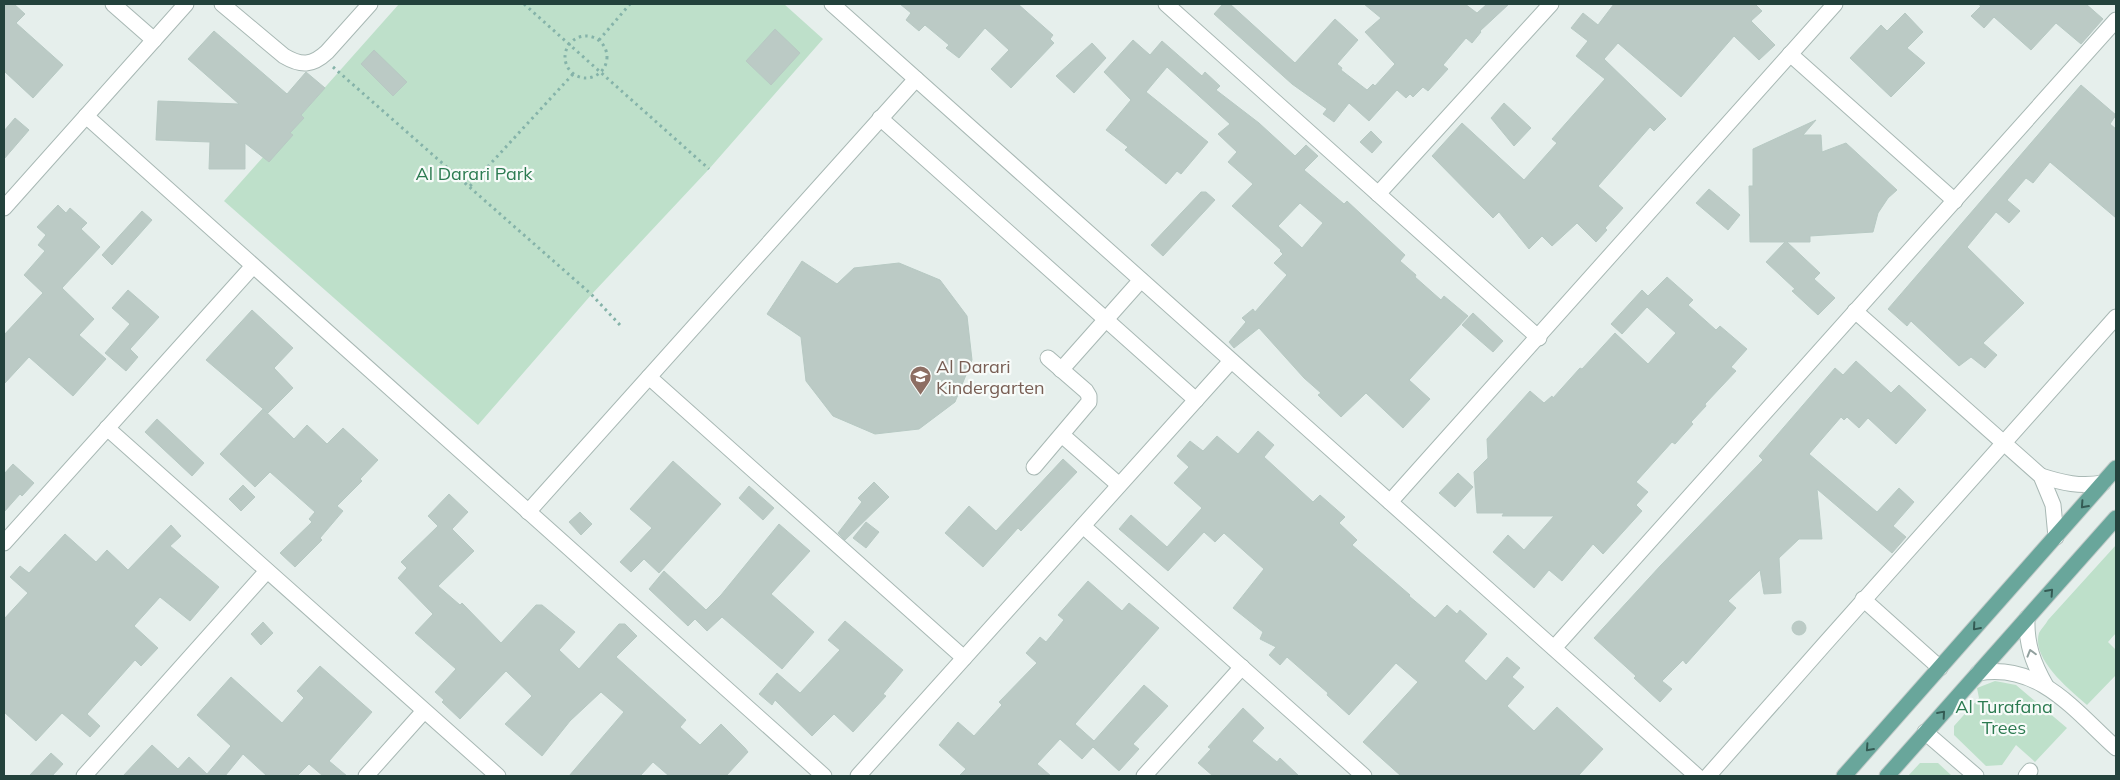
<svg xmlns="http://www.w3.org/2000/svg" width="2120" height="780" viewBox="0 0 2120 780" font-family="Mulish,sans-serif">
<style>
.green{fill:#bee0ca}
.building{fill:#bbcac5;stroke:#b7c9c3;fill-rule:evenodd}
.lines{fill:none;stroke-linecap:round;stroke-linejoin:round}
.minor-casing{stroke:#a8b8b4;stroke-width:17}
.major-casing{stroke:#c1cac8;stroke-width:17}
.path{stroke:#85b3a9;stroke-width:3;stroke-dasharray:2.5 4;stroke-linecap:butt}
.minor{stroke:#fff;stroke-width:15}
.major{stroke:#69a69b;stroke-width:15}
.oneway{stroke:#345b54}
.oneway2{stroke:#91a09e}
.labels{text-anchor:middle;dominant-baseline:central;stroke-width:4.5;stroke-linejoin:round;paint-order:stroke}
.park-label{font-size:18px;fill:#2c7b51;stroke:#f7fbf9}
.education-label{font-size:18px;fill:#785e54;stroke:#f7fbf9;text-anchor:start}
</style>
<rect width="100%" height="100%" fill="#e6efec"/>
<!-- green -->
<g class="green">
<polygon points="399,4 784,4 823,39 709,169 591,295 478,425 224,201"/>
<path d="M2116,545V633L2108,642L2116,650V675L2087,705C2070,690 2031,659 2039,633C2041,629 2046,624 2048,620Z"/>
<polygon points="1995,681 2016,685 2067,728 2035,762 2016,745 2002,765 1986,766 1954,735 1954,726 1979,698 1977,688"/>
<polygon points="1920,763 1938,763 1952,776 1908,776"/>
</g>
<!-- building -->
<g class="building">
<polygon points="4,4 14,4 25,14 16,23 63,65 33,98 4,71"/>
<polygon points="900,4 1018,4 1053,35 1050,39 1054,43 1011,88 991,69 1009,50 985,28 959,58 946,48 949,45 925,25 919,31 906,20 911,13"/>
<polygon points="1223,4 1230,4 1295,63 1335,19 1358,40 1337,64 1342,68 1341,70 1367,90 1373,84 1375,86 1395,64 1365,32 1381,18 1364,4 1465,4 1477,13 1487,4 1509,4 1480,31 1481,32 1472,43 1466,38 1443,65 1448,69 1428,91 1423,87 1413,97 1410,94 1406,98 1397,90 1369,121 1349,103 1334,122 1323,114 1327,109 1292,84 1214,14"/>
<polygon points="1614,4 1755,4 1762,11 1751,21 1775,45 1759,60 1734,36 1681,97 1618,43 1604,59 1666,119 1654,131 1650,127 1598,186 1623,208 1605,228 1607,230 1596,242 1577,223 1552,246 1542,236 1529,249 1499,212 1493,218 1432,156 1462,123 1524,180 1557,143 1552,139 1605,79 1576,56 1588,41 1571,28 1583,13 1598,25"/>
<polygon points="1978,4 2086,4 2103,19 2081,44 2056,23 2031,50 1994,17 1984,28 1971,16 1981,6"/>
<polygon points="1905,13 1923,32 1907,48 1925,63 1891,97 1850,58 1881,25 1887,31"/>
<polygon points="775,29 800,53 771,85 746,61"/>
<polygon points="214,31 287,94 306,72 325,88 301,115 304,118 290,133 293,135 269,162 245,143 245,169 209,169 210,142 156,140 158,101 239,104 188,59"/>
<path d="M1133,40L1150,55L1162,41L1202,76L1205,72L1220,86L1216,90L1259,123L1295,156L1306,145L1318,156L1304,170L1344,204L1347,201L1405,255L1400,261L1416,275L1415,277L1441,300L1444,296L1468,316L1409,380L1430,399L1403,428L1366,393L1341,417L1318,395L1321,393L1304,378L1259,328L1234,348L1229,342L1246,322L1242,318L1253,309L1255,312L1287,275L1274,263L1283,254L1280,251L1281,250L1232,206L1253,184L1228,162L1237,152L1218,134L1230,124L1167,67L1146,92L1208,142L1181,174L1177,171L1166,184L1125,150L1128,147L1106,130L1131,100L1104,72ZM1300,203L1323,223L1302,248L1278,226Z"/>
<polygon points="1092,43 1106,58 1074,93 1056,76"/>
<polygon points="374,50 407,82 393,96 361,64"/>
<polygon points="2081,85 2116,115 2110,124 2116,129 2116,218 2050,162 2033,183 2026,178 2007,200 2020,211 2009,223 1996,212 1967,247 2024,303 1983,343 1997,355 1985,368 1971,357 1959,366 1911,321 1907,326 1888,309"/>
<polygon points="1504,103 1531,128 1514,146 1491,118"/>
<polygon points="15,118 29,130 4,159 4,131"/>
<polygon points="1816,120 1803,135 1821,135 1822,152 1846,143 1897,190 1888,198 1878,213 1873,232 1810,236 1810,242 1787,242 1820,273 1814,279 1835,298 1818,315 1792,291 1795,289 1766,262 1785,242 1750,242 1749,186 1753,186 1753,149"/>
<polygon points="1371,131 1382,142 1372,153 1360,142"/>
<polygon points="1709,189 1740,215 1728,230 1696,203"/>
<polygon points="1201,192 1206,192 1215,200 1163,256 1151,245"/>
<polygon points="58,205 66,213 70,208 87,223 81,229 100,247 62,288 94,319 79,335 106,359 73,396 29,357 4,384 4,335 43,293 24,275 45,251 38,245 46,235 37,227"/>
<polygon points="142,211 152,220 112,265 102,255"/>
<polygon points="802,261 837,284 854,268 899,263 940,280 967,316 972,360 955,402 919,429 875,434 833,416 806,381 801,337 767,314"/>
<polygon points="1667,277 1693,300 1688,305 1716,330 1720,326 1747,349 1731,367 1736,371 1705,404 1706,406 1691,422 1693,424 1675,444 1672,442 1636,482 1648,492 1636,505 1642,511 1603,554 1593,544 1562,581 1549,570 1534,588 1493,552 1508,535 1524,550 1554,516 1502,516 1504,513 1477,513 1474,472 1488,458 1487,439 1530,391 1544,403 1552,396 1553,398 1580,368 1582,369 1615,333 1648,364 1676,333 1647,307 1622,334 1611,324 1642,290 1648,296"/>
<polygon points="128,290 159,317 130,349 138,357 126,371 105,353 130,324 112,308"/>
<polygon points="252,310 293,348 274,368 293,388 268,413 206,360"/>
<polygon points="1473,313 1503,341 1493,352 1462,325"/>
<polygon points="1856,361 1891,393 1899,385 1926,410 1896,444 1868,418 1859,428 1847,417 1844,420 1841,417 1809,454 1877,512 1899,488 1914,502 1893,526 1906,537 1892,553 1817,489 1822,539 1799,539 1779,558 1781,593 1764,594 1760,570 1728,601 1736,608 1686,664 1683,660 1662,681 1672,689 1660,702 1634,678 1636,676 1594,638 1661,565 1763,460 1759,456 1835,368 1843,375"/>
<polygon points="263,409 294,439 307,425 327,444 343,428 378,460 360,479 362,481 337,506 343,511 320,538 322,540 295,567 280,553 312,522 309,519 315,512 270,472 255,487 220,454"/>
<polygon points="157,419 204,463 192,476 145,432"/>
<polygon points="1258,431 1274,445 1264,457 1313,502 1320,495 1345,517 1339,523 1357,540 1352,545 1410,595 1409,596 1435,618 1447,605 1457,614 1460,610 1487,634 1464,661 1486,681 1507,657 1520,668 1512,677 1524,687 1507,706 1534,731 1557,707 1603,749 1578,776 1401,776 1363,742 1418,682 1396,663 1349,715 1327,695 1328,693 1287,657 1280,665 1269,655 1276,647 1260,639 1263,632 1233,608 1264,569 1224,533 1215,542 1204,532 1168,571 1119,529 1131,515 1167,547 1202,508 1174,483 1189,467 1177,456 1190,441 1203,451 1217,436 1238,454"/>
<polygon points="1063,459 1077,472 1021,531 1018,528 983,567 945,533 969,506 996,531"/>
<polygon points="673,461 721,504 659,573 644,559 631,572 620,562 652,528 630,509"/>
<polygon points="13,464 34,483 22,496 20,494 4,512 4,474"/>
<polygon points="1458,473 1473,487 1455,507 1439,493"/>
<polygon points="874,482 889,497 845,540 838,533 862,502 858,498"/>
<polygon points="243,485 255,497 241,511 229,499"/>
<polygon points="749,486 774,508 763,520 739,498"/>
<polygon points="449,494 468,512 452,529 474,551 438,586 460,605 462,603 501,643 536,605 542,605 575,632 559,650 579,669 619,624 625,624 637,636 616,657 686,720 680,727 700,745 721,724 745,748 748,752 726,776 669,776 653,762 640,776 569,776 624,712 601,692 570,721 542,756 505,724 532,696 506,671 460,719 442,702 444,700 435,692 456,669 415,633 433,614 398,578 407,568 401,562 438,526 428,516"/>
<polygon points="580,512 592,524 581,535 569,522"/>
<polygon points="866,522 879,532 866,548 853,538"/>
<polygon points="779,524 810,551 771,594 814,632 782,669 722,617 707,631 695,619 688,626 649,589 664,571 706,610 721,595"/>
<polygon points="171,525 181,536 170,546 219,587 190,621 160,597 134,626 158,648 141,666 135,660 87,714 100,726 90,737 62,713 36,741 4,712 4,619 28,593 10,577 20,566 29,573 65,534 96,562 107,550 128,570"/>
<polygon points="1088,581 1122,611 1129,603 1159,628 1075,724 1094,741 1144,685 1168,706 1133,744 1139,749 1119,771 1093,747 1082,759 1060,739 1037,764 1051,776 959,776 966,769 939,745 958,722 974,736 1002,705 999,702 1037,663 1026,653 1040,637 1046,642 1064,620 1058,615"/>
<circle cx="1799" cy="628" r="7"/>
<polygon points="845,621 903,670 883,694 886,696 853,732 834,714 812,736 775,700 772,705 759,694 777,673 800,693 840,650 828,640"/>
<polygon points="263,622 273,633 261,645 251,634"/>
<polygon points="320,666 372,712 329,761 347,776 323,776 309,764 297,776 267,776 243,754 225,776 123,776 152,745 178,769 189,757 207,774 231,746 197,715 231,677 282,723 304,698 297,691"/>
<polygon points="1243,708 1264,728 1252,741 1277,762 1280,758 1299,776 1213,776 1198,763 1211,749 1208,747"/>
<polygon points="51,753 63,764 52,776 29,776"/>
</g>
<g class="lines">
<defs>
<g id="minor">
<polyline points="113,4 154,40"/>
<path d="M222,4L284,56C301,66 312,66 327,52L370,4"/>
<polyline points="832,4 1697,776"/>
<polyline points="1166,4 1539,338"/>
<polyline points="1790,54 1955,201"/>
<polyline points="86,116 824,776"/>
<polyline points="880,118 1196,400"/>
<polyline points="1378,194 1551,4"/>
<polyline points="4,208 186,4"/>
<polyline points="1855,311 2041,476 2053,505 2056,537"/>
<polyline points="1061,370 1141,280"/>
<polyline points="649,377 964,658"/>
<polyline points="107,428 498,776"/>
<polyline points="1062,435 1119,485"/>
<polyline points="1034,467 1089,402 1089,396 1086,391 1048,358"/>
<path d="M2041,476C2063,483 2080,487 2103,483"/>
<polyline points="1390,502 1835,4"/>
<polyline points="528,512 916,79"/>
<polyline points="1083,526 1364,776"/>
<polyline points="4,543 253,266"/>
<polyline points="1863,599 1940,668"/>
<path d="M2027,618C2026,644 2033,663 2046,686"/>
<polyline points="1554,648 2116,20"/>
<path d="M1978,673C2039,662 2075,711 2116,748"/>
<polyline points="1925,732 1976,776"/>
<polyline points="84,776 267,571"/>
<polyline points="366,776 424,711"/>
<polyline points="858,776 1231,361"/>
<polyline points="1144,776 1242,667"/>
<path d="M1708,776C1843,622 1981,470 2116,317"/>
<polyline points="2026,776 2030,771"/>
</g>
<g id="major">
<polyline points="1844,776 2116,468"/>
<polyline points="1887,776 2116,518"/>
</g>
</defs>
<!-- minor casing -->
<use href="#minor" class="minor-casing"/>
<!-- major casing -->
<use href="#major" class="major-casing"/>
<!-- path -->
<g class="path">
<polyline points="524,4 709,169"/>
<circle cx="586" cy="57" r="21"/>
<polyline points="599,40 630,4"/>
<polyline points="333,67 591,294 620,325"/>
<polyline points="470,186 573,74"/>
</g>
<!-- minor -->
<use href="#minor" class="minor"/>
<!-- major -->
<use href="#major" class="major"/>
</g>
<!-- one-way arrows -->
<defs><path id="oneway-chevron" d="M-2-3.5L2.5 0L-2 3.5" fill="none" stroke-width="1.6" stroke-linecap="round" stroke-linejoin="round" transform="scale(1.25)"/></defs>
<g class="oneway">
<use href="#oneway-chevron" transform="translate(2084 505) rotate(132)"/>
<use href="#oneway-chevron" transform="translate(2050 592) rotate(-48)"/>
<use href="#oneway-chevron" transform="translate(1976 627) rotate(131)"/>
<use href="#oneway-chevron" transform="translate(1942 714) rotate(-49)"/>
<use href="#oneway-chevron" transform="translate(1869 748) rotate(132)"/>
</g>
<use class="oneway2" href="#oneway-chevron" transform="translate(2031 653) rotate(-106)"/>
<!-- icons -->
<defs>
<symbol id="school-pin" viewBox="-11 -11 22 30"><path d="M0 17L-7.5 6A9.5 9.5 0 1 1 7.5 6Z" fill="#8d6e63" stroke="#f7fbf9"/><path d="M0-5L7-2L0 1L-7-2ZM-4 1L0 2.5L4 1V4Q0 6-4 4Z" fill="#fff"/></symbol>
</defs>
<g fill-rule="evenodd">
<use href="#school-pin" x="908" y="364" width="25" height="34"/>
</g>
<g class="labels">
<!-- park labels -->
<g class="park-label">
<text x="474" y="173">Al Darari Park</text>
<text x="2004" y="706">Al Turafana<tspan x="2004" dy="21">Trees</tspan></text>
</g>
<!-- education labels -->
<g class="education-label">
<text x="936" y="366">Al Darari<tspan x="936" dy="21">Kindergarten</tspan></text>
</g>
</g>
<!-- border -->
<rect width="2120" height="780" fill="none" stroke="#23423c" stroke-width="10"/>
</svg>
